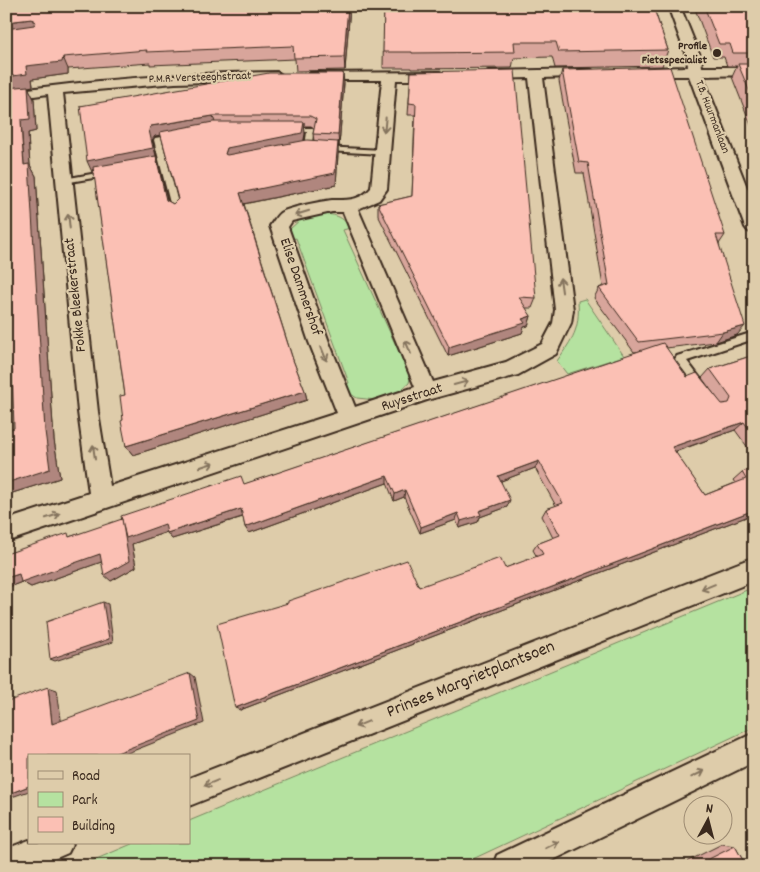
<svg xmlns="http://www.w3.org/2000/svg" width="760" height="872" viewBox="0 0 760 872" font-family="Dekko,sans-serif">
<style>
.green{fill:#b5e2a0;stroke:#78865f}
.lines{fill:none;stroke-linecap:round;stroke-linejoin:round}
.lane-casing{stroke:#3b2a1e;stroke-width:4}
.street-casing{stroke:#3b2a1e;stroke-width:4}
.lane{fill:#deccaa;fill-rule:evenodd}
.street{fill:#deccaa;fill-rule:evenodd}
.wall{fill:#d8a59b;stroke:#3b2a1e;fill-rule:evenodd}
.shaded-wall{fill:#b0867e;stroke:#3b2a1e}
.building{fill:#fbc0b4;stroke:#3b2a1e}
.oneway{stroke:#84735d}
.poi-dot{fill:#3b2a1e;stroke:#deccaa;stroke-width:2}
.labels{text-anchor:middle;dominant-baseline:central;stroke-width:4.5;stroke-linejoin:round;paint-order:stroke}
.far-poi-label{font-size:12px;font-weight:bold;fill:#3b2a1e;stroke:#deccaa;text-anchor:end}
.far-street-label{font-size:12px;fill:#3b2a1e;stroke:#deccaa}
.street-label{font-size:15px;fill:#3b2a1e;stroke:#deccaa}
.near-street-label{font-size:18px;fill:#3b2a1e;stroke:#deccaa}
</style>
<rect width="100%" height="100%" fill="#deccaa"/>
<filter id="ink" filterUnits="userSpaceOnUse"><feTurbulence type="fractalNoise" baseFrequency=".02" numOctaves="2"/><feDisplacementMap in="SourceGraphic" scale="10" xChannelSelector="R" yChannelSelector="G"/><feConvolveMatrix kernelMatrix="1 2 1 2 8 2 1 2 1" color-interpolation-filters="sRGB"/></filter>
<g filter="url(#ink)">
<!-- green -->
<g class="green">
<path d="M316,214C331,214 342,214 350,228L343,230L404,363L409,362L412,368L409,383L396,394L376,400L357,398L343,389L342,386L349,383L296,238L289,240L290,229L301,219Z"/>
<path d="M585,299L624,356L567,374L557,361C573,338 580,330 578,301Z"/>
<polygon points="754,587 754,727 458,866 80,866 134,843 189,843 189,821"/>
</g>
<g class="lines">
<defs>
<g id="lane">
<polygon points="290,128 314,128 311,150 302,151 298,149 305,146 307,132 293,132 289,130"/>
<polygon points="174,135 178,137 177,139 162,141 180,211 176,214 172,211 154,140 155,138"/>
<polygon points="323,147 383,150 387,152 383,154 326,151 323,151"/>
<polygon points="108,171 111,171 111,175 64,183 60,181 64,179"/>
<polygon points="754,332 754,339 687,361 703,382 705,385 703,388 697,388 675,359 677,356"/>
</g>
<g id="street">
<polygon points="668,6 680,6 701,58 702,67 754,67 754,75 703,76 754,205 754,233 748,231 745,227 689,76 643,76 636,72 643,68 688,67 687,58"/>
<path d="M590,69L597,73L595,76L543,78L573,310L571,323L556,354L518,375L427,400L6,542V520L89,493L78,412L48,94L6,100V92C96,79 186,73 277,72L284,76L277,80L175,83L63,93L98,412L110,486L337,413L309,342L270,226C273,222 276,216 280,213C287,208 322,201 332,200C347,200 360,201 371,188L382,80H315L310,79L308,76L310,73L440,72L447,76L440,80H396L387,189L379,200L358,209L433,382L506,362L542,344L553,323L555,310L529,78L488,79L481,75L488,71ZM332,212H343L415,387L355,407L329,342L288,227L292,221Z"/>
<polygon points="754,557 754,581 189,806 189,778"/>
<polygon points="754,733 754,762 541,866 493,866 497,855"/>
<polygon points="29,840 29,843 73,843 68,853 38,866 6,866 6,849"/>
</g>
</defs>
<!-- lane casing -->
<use href="#lane" class="lane-casing"/>
<!-- street casing -->
<use href="#street" class="street-casing"/>
<!-- lane -->
<use href="#lane" class="lane"/>
<!-- street -->
<use href="#street" class="street"/>
</g>
<!-- wall -->
<g class="wall">
<polygon points="6,6 350,6 345,70 296,71 295,59 150,65 150,63 68,69 68,74 32,79 33,86 28,87 34,99 36,131 28,133 29,152 30,165 36,176 54,440 60,478 6,495 6,483 14,428 13,382 6,384"/>
<polygon points="384,6 653,6 668,50 662,66 555,68 552,57 514,58 512,68 411,69 411,68 383,68"/>
<polygon points="694,6 754,6 754,133 732,77 737,66 727,66 724,57 713,57"/>
<polygon points="562,70 725,235 719,244 737,335 716,342 666,348 687,377 719,401 702,378 710,369 754,355 754,456 735,430 675,452 705,495 735,483 733,480 742,472 754,468 754,514 240,710 419,587 505,568 537,557 533,550 537,544 553,538 542,516 546,509 556,506 535,468 501,481 507,507 480,517 478,522 459,528 456,520 420,533 404,497 394,501 387,483 249,533 245,527 243,517 172,539 167,532 132,544 136,567 111,581 101,562 31,587 22,582 6,588 6,554 72,536 245,484 641,351 634,352 594,298 599,288 603,286 584,173 576,173 559,81"/>
<polygon points="411,72 536,298 532,308 525,308 531,316 528,326 524,327 522,333 448,356 378,215 378,204 412,196 415,115 408,115"/>
<path d="M344,83L339,146H338V154L336,185L244,204L293,360L305,391L307,400L133,455L126,446L123,420L125,395L94,171L92,172L80,106ZM304,126H311L314,128L313,134L314,141H304L305,134ZM161,135L178,199L173,204L168,201L152,140L155,136Z"/>
<polygon points="722,844 735,846 746,866 678,866"/>
</g>
<!-- shaded-wall -->
<g class="shaded-wall">
<polygon points="348,6 350,6 345,70 344,57"/>
<polygon points="32,19 38,31 6,35 6,22"/>
<polygon points="63,57 68,69 68,74 32,79 33,86 28,87 34,99 36,131 28,133 29,152 30,165 36,176 54,440 60,478 6,495 6,483 45,431 24,165 21,120 6,91 6,77 26,66"/>
<polygon points="343,73 344,83 339,146 338,135"/>
<polygon points="213,116 216,126 155,136 152,140 170,211 166,200 156,159 92,172 87,161 149,130 151,126"/>
<polygon points="304,122 305,134 303,144 228,165 225,154 227,148"/>
<polygon points="338,142 338,154 336,185 243,204 240,193"/>
<polygon points="531,316 528,326 524,327 522,333 448,356 449,347"/>
<polygon points="745,326 737,335 716,342 723,332"/>
<polygon points="12,370 21,380 6,384 6,371"/>
<polygon points="305,391 307,400 133,455 126,446"/>
<polygon points="744,422 735,430 665,455 672,447"/>
<polygon points="539,461 535,468 496,483 498,476"/>
<polygon points="387,476 387,483 249,533 245,527"/>
<polygon points="405,490 404,497 394,501 395,494"/>
<polygon points="510,500 507,507 480,517 478,522 459,528 461,521 479,511"/>
<polygon points="241,509 245,516 172,539 167,533"/>
<polygon points="754,510 754,514 240,710 235,708"/>
<polygon points="458,513 456,520 420,533 421,527"/>
<polygon points="122,519 165,524 170,531 132,544 136,567 111,581 104,575"/>
<polygon points="100,554 107,560 31,587 22,582 6,588 6,578 19,574"/>
<polygon points="103,602 108,604 113,642 55,661 50,659"/>
<polygon points="190,673 195,677 204,723 120,756 109,756"/>
<polygon points="48,687 57,690 62,726 52,724"/>
<polygon points="29,786 29,791 6,799 6,795"/>
</g>
<!-- building -->
<g class="building">
<polygon points="6,6 348,6 344,57 294,58 293,46 146,52 147,50 63,57 62,62 26,66 27,74 6,77 6,29 34,25 36,22 32,19 6,22"/>
<polygon points="384,6 526,6 527,7 547,6 653,6 668,50 559,52 556,42 514,42 515,52 412,53 412,52 383,52"/>
<polygon points="704,6 754,6 754,53 733,53 730,44 719,44"/>
<polygon points="738,64 754,64 754,102"/>
<polygon points="670,67 725,235 716,235 745,326 723,332 639,342 599,288 609,285 588,163 579,162 562,70"/>
<polygon points="515,70 536,298 519,297 531,316 522,319 525,323 449,347 378,204 412,196 416,104 409,103 411,72"/>
<polygon points="269,73 343,73 338,135 313,134 316,119 310,116 213,116 151,126 149,130 153,148 87,161 80,106"/>
<polygon points="28,86 30,119 21,120 22,140 24,165 29,164 45,431 50,469 6,483 6,437 8,430 14,428 12,370 6,371 6,88"/>
<polygon points="213,122 304,122 302,133 227,148 225,154 227,155 307,140 338,142 335,173 240,193 293,360 305,391 126,446 121,421 123,420 120,396 125,395 93,167 156,156 166,200 173,204 178,199 160,132"/>
<polygon points="663,343 687,377 697,373 722,404 729,403 731,398 710,369 754,355 754,436 744,422 672,447 705,495 746,479 742,472 754,468 754,510 235,708 217,624 288,603 288,601 407,560 419,587 500,558 505,568 543,554 537,544 560,535 546,509 563,503 539,461 498,476 510,500 479,511 481,515 461,521 458,513 421,527 405,490 395,494 387,476 245,527 241,509 167,533 165,524 126,538 121,516 241,476 244,484"/>
<polygon points="122,519 129,561 104,575 100,554 21,582 19,574 6,578 6,554 68,533 69,537"/>
<polygon points="103,602 109,639 50,659 46,622"/>
<polygon points="190,673 199,721 109,756 29,756 29,786 6,795 6,702 48,687 52,724"/>
<polygon points="735,846 746,866 695,866"/>
</g>
<!-- one-way arrows -->
<defs><path id="oneway-shaft" d="M-6 0H5M1.5-3L5.5 0L1.5 3" fill="none" stroke-width="1.6" stroke-linecap="round" stroke-linejoin="round" transform="scale(1.25)"/></defs>
<g class="oneway">
<use href="#oneway-shaft" transform="translate(385 125) rotate(95)"/>
<use href="#oneway-shaft" transform="translate(302 213) rotate(163)"/>
<use href="#oneway-shaft" transform="translate(69 221) rotate(-96)"/>
<use href="#oneway-shaft" transform="translate(561 285) rotate(-98)"/>
<use href="#oneway-shaft" transform="translate(408 347) rotate(-113)"/>
<use href="#oneway-shaft" transform="translate(324 354) rotate(68)"/>
<use href="#oneway-shaft" transform="translate(461 383) rotate(-15)"/>
<use href="#oneway-shaft" transform="translate(94 452) rotate(-98)"/>
<use href="#oneway-shaft" transform="translate(207 465) rotate(-18)"/>
<use href="#oneway-shaft" transform="translate(53 516) rotate(-18)"/>
<use href="#oneway-shaft" transform="translate(708 587) rotate(158)"/>
<use href="#oneway-shaft" transform="translate(362 724) rotate(158)"/>
<use href="#oneway-shaft" transform="translate(698 774) rotate(-26)"/>
<use href="#oneway-shaft" transform="translate(211 783) rotate(158)"/>
<use href="#oneway-shaft" transform="translate(552 845) rotate(-26)"/>
</g>
</g>
<!-- markers -->
<circle class="poi-dot" cx="717" cy="53" r="5"/>
<g class="labels">
<!-- far-poi labels -->
<g class="far-poi-label">
<text x="707" y="46">Profile<tspan x="707" dy="14">Fietsspecialist</tspan></text>
</g>
<!-- far-street labels -->
<g class="far-street-label">
<text transform="translate(200 78) rotate(-2)">P.M.R. Versteeghstraat</text>
<text transform="translate(712 117) rotate(69)">T.B. Huurmanlaan</text>
</g>
<!-- street labels -->
<g class="street-label">
<text transform="translate(300 287) rotate(71)">Elise Dammershof</text>
<text transform="translate(76 295) rotate(-96)">Fokke Bleekerstraat</text>
<text transform="translate(412 398) rotate(-18)">Ruysstraat</text>
</g>
<!-- near-street labels -->
<g class="near-street-label">
<text transform="translate(471 680) rotate(-22)">Prinses Margrietplantsoen</text>
</g>
</g>
<!-- margin -->
<rect width="760" height="872" fill="none" stroke="#deccaa" stroke-width="25"/>
<rect x="12" y="12" width="735" height="847" fill="none" stroke="#3b2a1e" stroke-width="2" filter="url(#ink)"/>
<!-- legend -->
<rect x="28" y="754" width="162" height="90" fill="#deccaa" stroke="#9d8b72"/>
<rect x="38" y="771" width="25" height="8" fill="#deccaa" stroke="#9d8b72"/>
<text x="72" y="780" font-size="15" fill="#3b2a1e">Road</text>
<rect x="38" y="792" width="25" height="15" fill="#b5e2a0" stroke="#9d8b72"/>
<text x="72" y="804" font-size="15" fill="#3b2a1e">Park</text>
<rect x="38" y="817" width="25" height="15" fill="#fbc0b4" stroke="#9d8b72"/>
<text x="72" y="830" font-size="15" fill="#3b2a1e">Building</text>
<!-- north arrow -->
<g transform="translate(708 820) rotate(7)"><circle r="24" fill="#deccaa" stroke="#9d8b72"/>
<path d="M0-4L9 19L0 12L-9 19Z" fill="#3b2a1e"/>
<text y="-8" font-size="14" font-weight="bold" text-anchor="middle" fill="#3b2a1e">N</text>
</g>
</svg>
